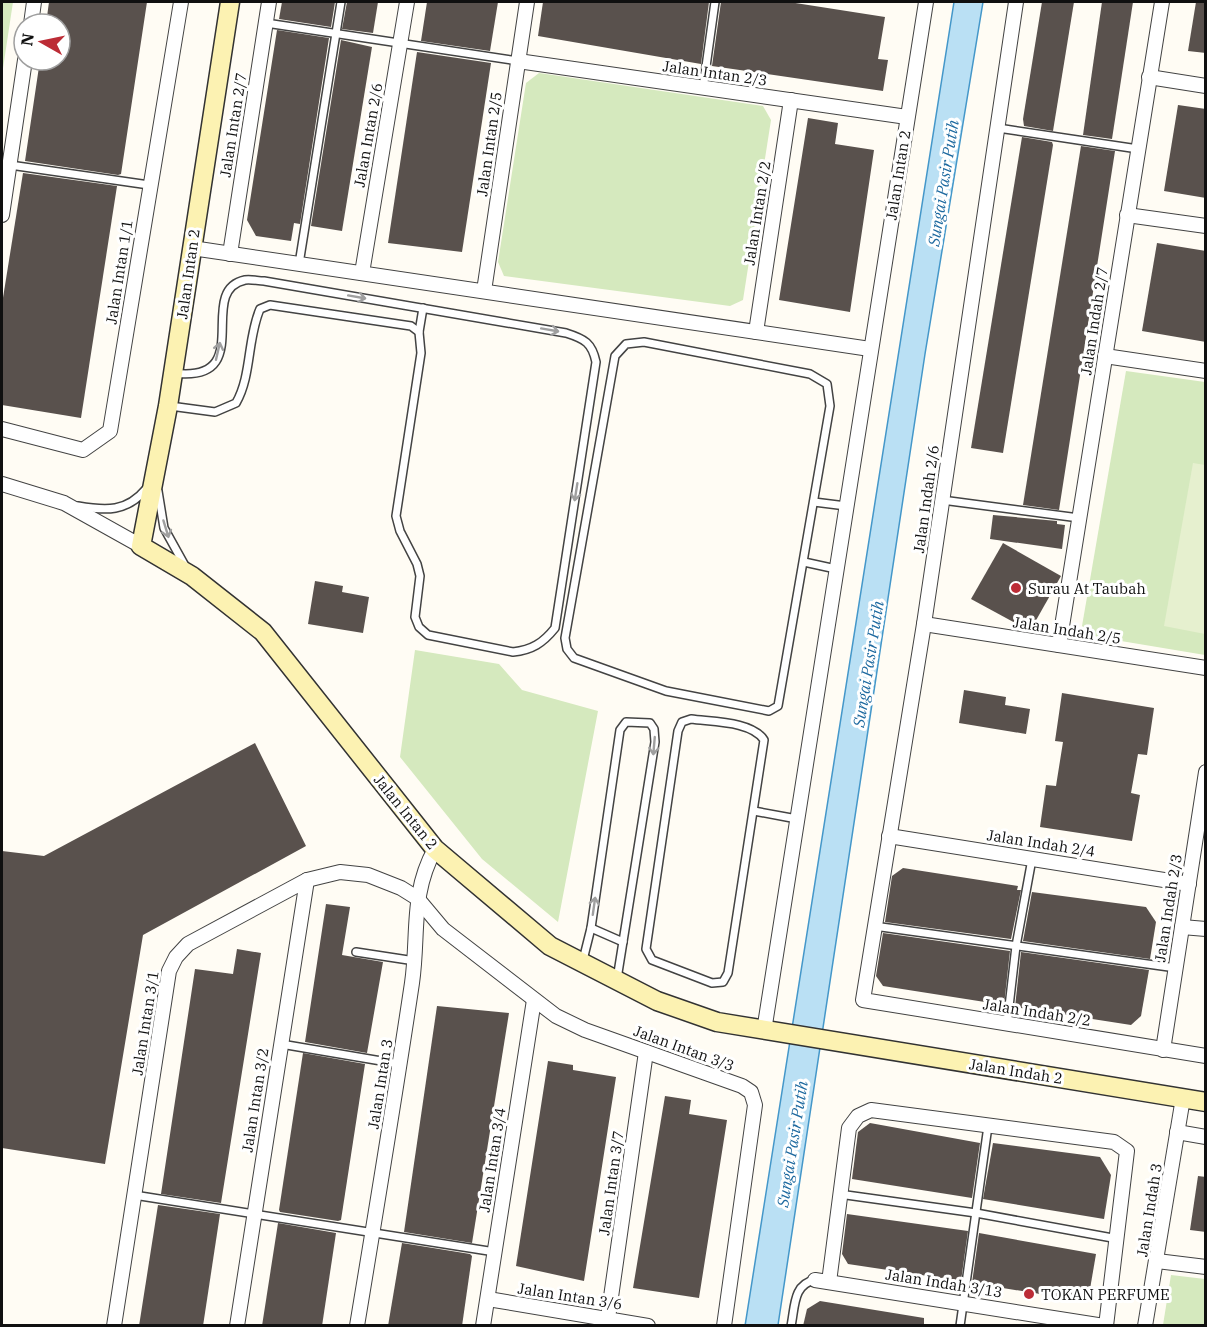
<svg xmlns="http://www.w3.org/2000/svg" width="1207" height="1327" viewBox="0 0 1207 1327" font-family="'IBM Plex Serif',serif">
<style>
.green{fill:#d5e9be}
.pitch{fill:#e6f0cf}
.water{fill:#bae0f4;stroke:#4497c9;stroke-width:1.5}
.building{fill:#59514d}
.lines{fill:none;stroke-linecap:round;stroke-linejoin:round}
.lane-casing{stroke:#434343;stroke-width:10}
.street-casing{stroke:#434343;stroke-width:16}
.secondary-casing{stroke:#323232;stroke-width:21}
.lane{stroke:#fff;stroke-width:7}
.street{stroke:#fff;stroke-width:14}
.secondary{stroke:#fcf2b2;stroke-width:18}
.oneway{stroke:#9f9f9f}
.poi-dot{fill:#bc2c36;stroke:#fff;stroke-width:2}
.labels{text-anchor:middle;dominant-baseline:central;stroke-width:6;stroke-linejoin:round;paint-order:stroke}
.street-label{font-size:15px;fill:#101010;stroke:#fff}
.poi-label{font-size:15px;fill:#101010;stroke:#fff;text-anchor:start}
.water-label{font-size:16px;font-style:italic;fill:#1d699f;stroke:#fff}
</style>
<rect width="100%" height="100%" fill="#fffcf4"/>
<!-- green -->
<g class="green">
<polygon points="2,2 13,2 2,75"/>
<polygon points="539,73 763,106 771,120 743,300 730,306 504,276 498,262 526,83"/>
<polygon points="1126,371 1205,382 1205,655 1097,637 1082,626"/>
<polygon points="415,650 499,664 522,690 598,711 558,922 482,859 400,757"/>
<polygon points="1171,1275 1205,1279 1205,1325 1163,1325"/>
</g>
<!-- pitch -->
<polygon class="pitch" points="1193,463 1205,465 1205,634 1164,626"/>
<!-- water -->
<polygon class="water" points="954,2 983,2 925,354 778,1325 745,1326"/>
<!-- building -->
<g class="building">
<polygon points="49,2 147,2 121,174 118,175 25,161 40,60 60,60 60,24 46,24"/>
<polygon points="282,2 335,2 331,27 279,19"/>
<polygon points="347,2 378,2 373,33 342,29"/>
<polygon points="427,2 498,2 490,51 421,41"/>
<polygon points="543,2 709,2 701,64 538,36"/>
<polygon points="721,2 789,2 885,17 878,59 888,60 883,91 712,66"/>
<polygon points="1042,2 1074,2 1053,131 1024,126 1023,119"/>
<polygon points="1102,2 1133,2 1112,139 1083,135"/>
<polygon points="1196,2 1206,2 1206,53 1188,51"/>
<polygon points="277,30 329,38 300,224 294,223 291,241 256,236 247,220"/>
<polygon points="341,40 372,47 342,231 311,226"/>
<polygon points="417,52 491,63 462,252 388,243"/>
<polygon points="1178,105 1206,109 1206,198 1164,191"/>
<polygon points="808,118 838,123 835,144 874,150 850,312 779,300"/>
<polygon points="1022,137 1052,142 1053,145 1003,453 971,448"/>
<polygon points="1081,146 1115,151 1059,510 1023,505"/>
<polygon points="23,173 117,186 81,418 2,405 2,304"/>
<polygon points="1157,243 1206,251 1206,342 1142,331"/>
<polygon points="993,515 1057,521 1057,524 1065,525 1062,549 990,539"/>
<polygon points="1003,543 1061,576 1030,631 971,599"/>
<polygon points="315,581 343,586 342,592 369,597 363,633 308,624"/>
<polygon points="964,690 1006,697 1005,705 1030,709 1026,734 959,723"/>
<polygon points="1062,693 1154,708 1147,755 1138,754 1131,793 1140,795 1132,841 1040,827 1046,785 1056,786 1063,742 1055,741"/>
<polygon points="255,743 306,846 143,935 105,1164 2,1148 2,851 44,856"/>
<polygon points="903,868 1018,886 1017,890 1021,890 1011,939 885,922 892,876"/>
<polygon points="1032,892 1146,907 1156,922 1150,959 1023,941"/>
<polygon points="326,904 350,907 342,955 383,962 367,1053 305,1042"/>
<polygon points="883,933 1010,951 1004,1005 883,986 876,976"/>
<polygon points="237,949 261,953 221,1203 161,1194 195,969 233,974"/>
<polygon points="1021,952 1149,970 1141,1016 1131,1025 1015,1007"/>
<polygon points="437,1006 509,1013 472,1243 404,1232"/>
<polygon points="303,1053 365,1064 341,1220 338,1221 280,1212 279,1210"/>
<polygon points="548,1061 573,1065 573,1070 616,1077 584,1281 516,1266"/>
<polygon points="665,1096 691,1100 689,1114 727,1120 699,1298 633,1288"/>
<polygon points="870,1123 980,1143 972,1198 852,1179 858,1132"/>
<polygon points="993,1143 1100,1157 1111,1175 1104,1219 983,1199"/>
<polygon points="1198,1176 1206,1177 1206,1232 1190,1230"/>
<polygon points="158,1205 220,1214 203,1326 139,1326"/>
<polygon points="847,1214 968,1231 961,1281 848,1264 842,1254"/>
<polygon points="278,1223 336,1233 322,1326 262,1326"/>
<polygon points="979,1233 1096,1254 1090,1289 1077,1300 972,1283"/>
<polygon points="402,1243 470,1254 472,1256 462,1326 388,1326"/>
<polygon points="820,1301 924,1318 924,1326 803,1326 807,1309"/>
</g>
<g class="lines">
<defs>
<g id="lane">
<polyline points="266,23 518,61"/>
<polyline points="703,88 715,2"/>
<polyline points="998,128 1138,149"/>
<polyline points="10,165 149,185"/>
<polyline points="299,264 341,2"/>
<polyline points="419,332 423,308"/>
<polygon points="644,342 810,374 827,384 830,406 778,706 769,711 666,691 574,658 567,649 565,638 615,356 626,344"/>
<path d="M170,406L215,412L236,403C252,375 247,339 260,309L270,305L411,326L419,332L421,353L396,516L400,531L417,564L420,576L415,617L419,627L428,635L513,652C532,650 543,643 555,628L596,362C592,343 585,339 566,333L264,281C258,281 251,279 245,280C194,291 259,384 173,373"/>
<polyline points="158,491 164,528 184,564"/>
<polyline points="942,500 1079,518"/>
<polyline points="814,502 846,506"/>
<path d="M78,506C106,511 127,512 146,489"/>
<polyline points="804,562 836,569"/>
<path d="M691,719C712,722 752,721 764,740L728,973L723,982L712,983L652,960L646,949L678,731L682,722Z"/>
<polyline points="754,811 797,819"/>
<polyline points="874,926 1176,968"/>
<polyline points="591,928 623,942"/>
<polyline points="356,952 415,961"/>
<polyline points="583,960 591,928 620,730 626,722 650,723 654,729 655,742 617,979"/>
<polyline points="1007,1024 1016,946 1032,859"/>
<polyline points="281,1044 399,1064"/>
<polyline points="839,1194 976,1213 1118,1239"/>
<polyline points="134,1195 495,1252"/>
<path d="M791,1326C795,1307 793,1284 815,1280"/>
<polyline points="960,1326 988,1126"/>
</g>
<g id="street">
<polyline points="1016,2 924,624 863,1000 1206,1056"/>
<polyline points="31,24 34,2"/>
<polyline points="518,61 907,117"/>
<polyline points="1149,77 1206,86"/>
<polyline points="2,215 25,60"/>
<polyline points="1127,215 1206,226"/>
<polyline points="192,248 870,349"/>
<polyline points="230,254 269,2"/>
<polyline points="362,273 407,2"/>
<polyline points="484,291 527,2"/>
<polyline points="756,332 791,100"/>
<polyline points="1105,356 1206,371"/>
<polyline points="2,429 83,450 110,431 181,2"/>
<polyline points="2,484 64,503 141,546"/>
<polyline points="924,624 1206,668"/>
<polyline points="1059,645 1162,2"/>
<polyline points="889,836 1189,884"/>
<polyline points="1182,927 1206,929"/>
<polyline points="764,1031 926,2"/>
<polyline points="1163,1050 1206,772"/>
<polyline points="1177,1132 1206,1137"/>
<polyline points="1157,1261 1206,1267"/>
<polyline points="815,1280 1104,1326"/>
<polyline points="829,1282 849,1128 858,1116 871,1110 1114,1142 1127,1151 1106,1326"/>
<polyline points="488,1299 648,1326"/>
<polyline points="608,1318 646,1052"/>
<polyline points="114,1326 169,971 176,957 188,944 307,880 340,872 368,875 401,888 417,898 443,929 556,1016 585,1030 742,1086 751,1092 755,1105 724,1326"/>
<polyline points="237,1326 307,880"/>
<path d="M357,1326C376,1211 395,1097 412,983C419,935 410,894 435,849"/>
<polyline points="483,1326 534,1000"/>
<polyline points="1145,1326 1183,1098"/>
</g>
<polyline id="secondary" points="230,2 168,406 141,546 192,576 263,632 435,849 550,946 657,1001 717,1022 1206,1102"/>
</defs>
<!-- lane casing -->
<use href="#lane" class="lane-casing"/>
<!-- street casing -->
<use href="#street" class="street-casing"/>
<!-- secondary casing -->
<use href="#secondary" class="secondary-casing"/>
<!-- lane -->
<use href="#lane" class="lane"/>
<!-- street -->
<use href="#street" class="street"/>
<!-- secondary -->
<use href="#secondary" class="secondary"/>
</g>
<!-- one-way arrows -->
<defs><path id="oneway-shaft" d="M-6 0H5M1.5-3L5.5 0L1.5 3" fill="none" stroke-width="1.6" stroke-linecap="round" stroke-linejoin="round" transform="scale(1.5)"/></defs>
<g class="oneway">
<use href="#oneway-shaft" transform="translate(357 297) rotate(10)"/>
<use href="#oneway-shaft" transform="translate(550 330) rotate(10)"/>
<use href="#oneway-shaft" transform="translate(218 351) rotate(-77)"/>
<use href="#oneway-shaft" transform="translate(576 492) rotate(99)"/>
<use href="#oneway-shaft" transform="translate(166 529) rotate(73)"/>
<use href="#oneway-shaft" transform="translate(654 746) rotate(95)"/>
<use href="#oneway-shaft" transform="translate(594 906) rotate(-82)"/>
</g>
<!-- markers -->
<g class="poi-dot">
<circle cx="1016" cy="588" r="6"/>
<circle cx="1029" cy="1294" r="6"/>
</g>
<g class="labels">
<!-- street labels -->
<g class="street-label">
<text transform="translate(715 73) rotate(8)">Jalan Intan 2/3</text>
<text transform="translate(233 125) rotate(-81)">Jalan Intan 2/7</text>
<text transform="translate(368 135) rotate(-80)">Jalan Intan 2/6</text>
<text transform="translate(489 144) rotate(-82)">Jalan Intan 2/5</text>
<text transform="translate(898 175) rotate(-81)">Jalan Intan 2</text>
<text transform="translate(757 213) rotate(-81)">Jalan Intan 2/2</text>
<text transform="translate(119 272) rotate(-81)">Jalan Intan 1/1</text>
<text transform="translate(188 274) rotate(-82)">Jalan Intan 2</text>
<text transform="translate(1094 321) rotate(-81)">Jalan Indah 2/7</text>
<text transform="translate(926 499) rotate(-82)">Jalan Indah 2/6</text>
<text transform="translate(1067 630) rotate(9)">Jalan Indah 2/5</text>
<text transform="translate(406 812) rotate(51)">Jalan Intan 2</text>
<text transform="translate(1041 843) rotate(9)">Jalan Indah 2/4</text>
<text transform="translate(1168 908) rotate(-81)">Jalan Indah 2/3</text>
<text transform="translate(1037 1012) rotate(9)">Jalan Indah 2/2</text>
<text transform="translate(145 1023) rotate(-81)">Jalan Intan 3/1</text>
<text transform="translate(684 1048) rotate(20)">Jalan Intan 3/3</text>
<text transform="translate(1016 1071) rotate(9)">Jalan Indah 2</text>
<text transform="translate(380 1084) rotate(-81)">Jalan Intan 3</text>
<text transform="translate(255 1100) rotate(-81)">Jalan Intan 3/2</text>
<text transform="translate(492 1160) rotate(-81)">Jalan Intan 3/4</text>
<text transform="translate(611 1183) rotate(-82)">Jalan Intan 3/7</text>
<text transform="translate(1149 1210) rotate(-81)">Jalan Indah 3</text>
<text transform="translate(944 1283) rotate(9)">Jalan Indah 3/13</text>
<text transform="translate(570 1296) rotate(9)">Jalan Intan 3/6</text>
</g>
<!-- poi labels -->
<g class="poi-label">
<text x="1028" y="588">Surau At Taubah</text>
<text x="1041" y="1294">TOKAN PERFUME</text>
</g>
<!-- water labels -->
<g class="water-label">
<text transform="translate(943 183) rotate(-81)">Sungai Pasir Putih</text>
<text transform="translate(868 664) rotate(-81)">Sungai Pasir Putih</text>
<text transform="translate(792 1144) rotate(-81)">Sungai Pasir Putih</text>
</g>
</g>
<!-- border -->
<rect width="1207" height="1327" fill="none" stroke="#101010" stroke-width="6"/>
<!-- north arrow -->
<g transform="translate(42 42) rotate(279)"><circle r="28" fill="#ffffff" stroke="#9f9f9f" stroke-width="1.5"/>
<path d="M0-4.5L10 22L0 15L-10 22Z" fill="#bc2c36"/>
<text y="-9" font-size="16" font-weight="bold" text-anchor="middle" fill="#101010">N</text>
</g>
</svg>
